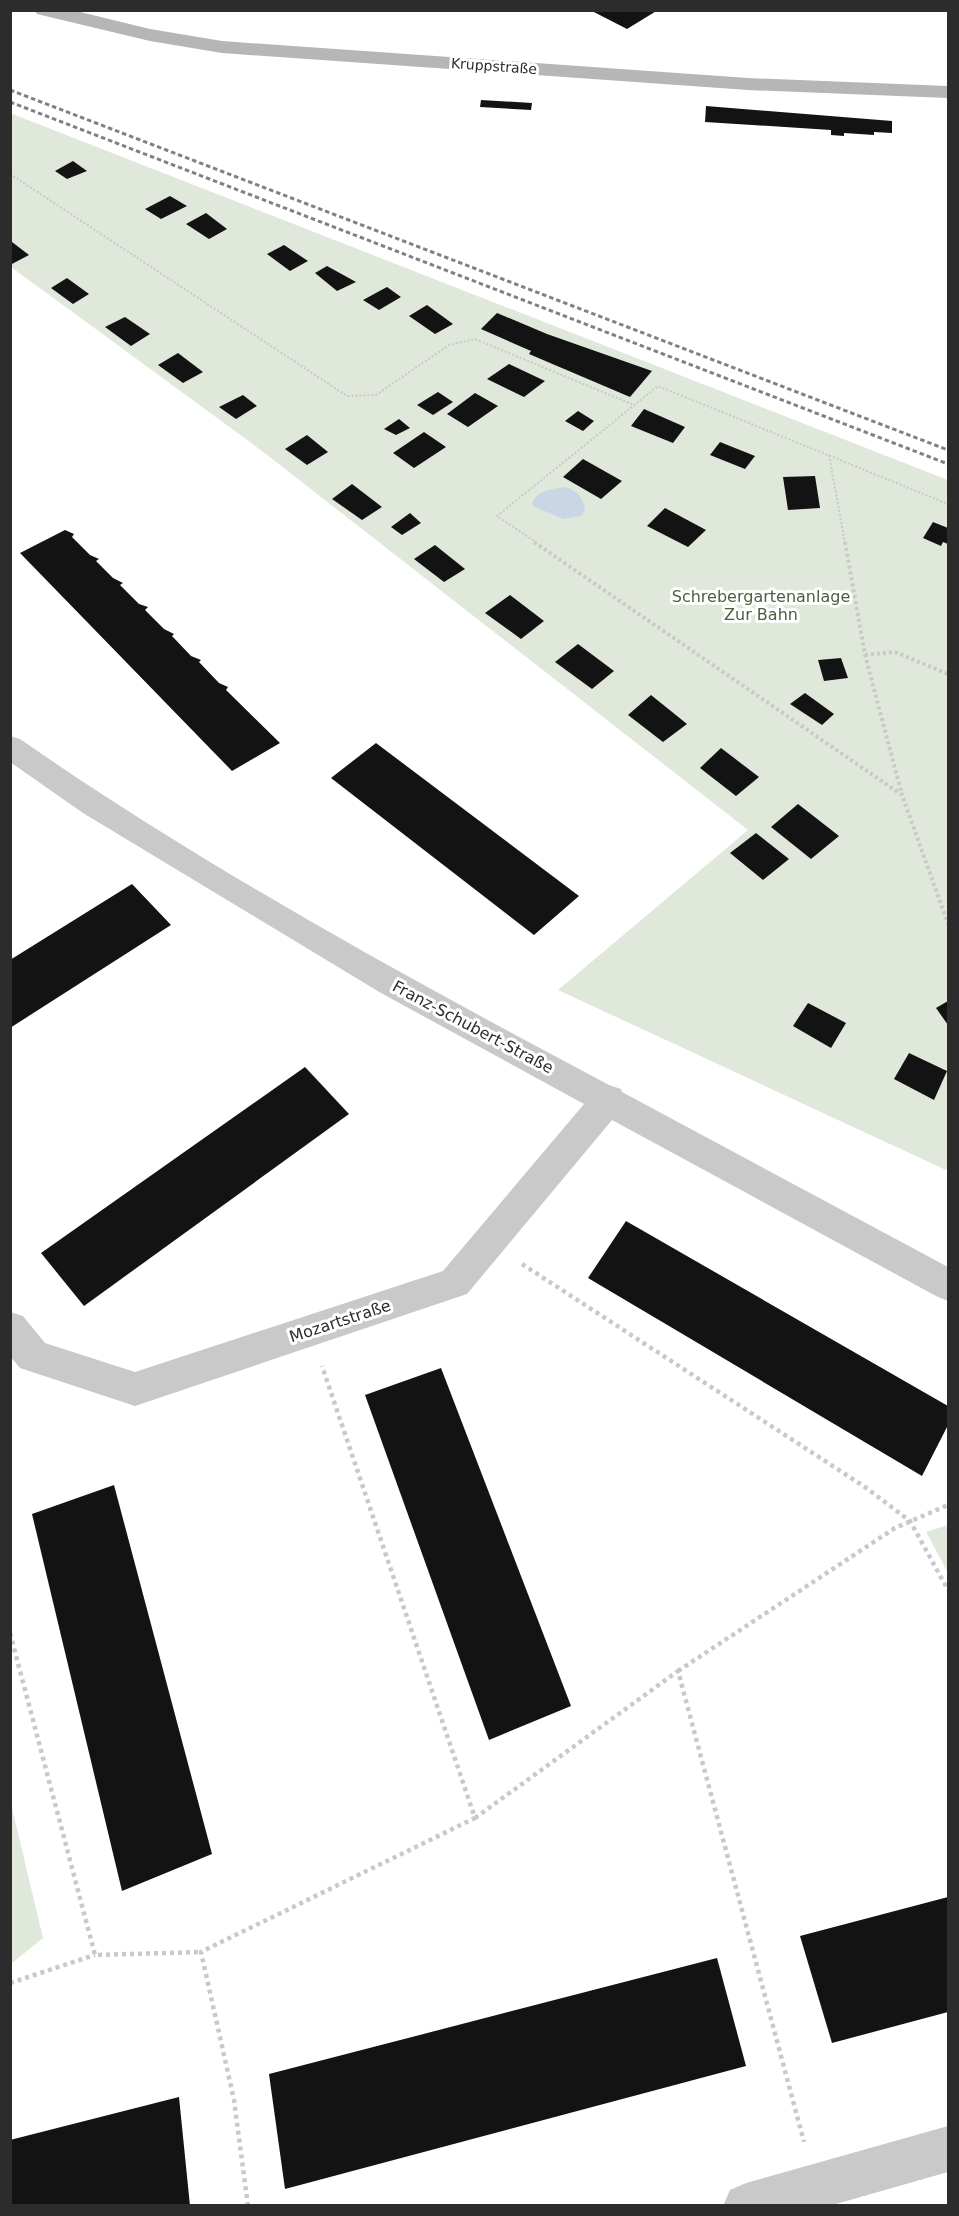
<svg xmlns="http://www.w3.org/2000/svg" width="959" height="2216" viewBox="0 0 959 2216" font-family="'DejaVu Sans',sans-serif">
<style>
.green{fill:#e0e8db}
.water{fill:#c9d6e6}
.building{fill:#131313}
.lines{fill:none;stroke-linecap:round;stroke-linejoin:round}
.path-far2{stroke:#c9c9c9;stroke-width:2;stroke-dasharray:2 2;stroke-linecap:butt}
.path-far1{stroke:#c9c9c9;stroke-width:4;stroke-dasharray:3 3;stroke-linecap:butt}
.path{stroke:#c9c9c9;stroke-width:4.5;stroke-dasharray:4 4;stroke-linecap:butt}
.street{fill:#c9c9c9;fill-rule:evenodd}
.secondary{fill:#b6b6b6;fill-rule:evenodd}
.rail{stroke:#818181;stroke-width:3;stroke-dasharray:4.5 3;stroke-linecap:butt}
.labels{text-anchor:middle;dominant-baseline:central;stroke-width:6;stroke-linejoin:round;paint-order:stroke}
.far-street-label{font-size:14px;fill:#2c2c2c;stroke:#fff}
.park-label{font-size:16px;fill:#4a613f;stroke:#fff}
.street-label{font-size:16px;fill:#2c2c2c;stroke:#fff}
</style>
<rect width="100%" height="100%" fill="#fff"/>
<!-- green -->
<g class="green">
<polygon points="10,113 948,480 948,1171 558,990 748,830 262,451 11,267"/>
<polygon points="948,1525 948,1573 926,1532"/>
<polygon points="11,1804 43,1938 11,1964 10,1964"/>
</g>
<!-- water -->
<path class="water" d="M564,487C577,490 583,497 585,510L581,516L563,519L533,506L532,503C539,489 550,490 564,487Z"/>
<!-- building -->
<g class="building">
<polygon points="590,10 658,10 627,29"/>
<polygon points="481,100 532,103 531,110 480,107"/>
<polygon points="706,106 892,121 892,133 874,132 874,135 844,133 844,136 831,135 831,130 705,122"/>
<polygon points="73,161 87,171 67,179 55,171"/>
<polygon points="170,196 187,206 161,219 145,209"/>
<polygon points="206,213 227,229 209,239 186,224"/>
<polygon points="12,242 29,255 10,265 10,243"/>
<polygon points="284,245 308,261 290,271 267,254"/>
<polygon points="327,266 356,282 337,291 315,273"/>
<polygon points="67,278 89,294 73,304 51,288"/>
<polygon points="387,287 401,297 379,310 363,300"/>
<polygon points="427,305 453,324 435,334 409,316"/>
<polygon points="497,313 547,334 652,371 630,397 529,354 531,351 481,329"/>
<polygon points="125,317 150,334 131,346 105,327"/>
<polygon points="178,353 203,372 183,383 158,365"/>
<polygon points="509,364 545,381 524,397 487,379"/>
<polygon points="438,392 453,402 433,415 417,405"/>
<polygon points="475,393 498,406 468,427 447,414"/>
<polygon points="243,395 257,406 236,419 219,407"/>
<polygon points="644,409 685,427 673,443 631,426"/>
<polygon points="578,411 594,421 583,431 565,421"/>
<polygon points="399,419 410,428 396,435 384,429"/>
<polygon points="424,432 446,447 414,468 393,453"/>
<polygon points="307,435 328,452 307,465 285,449"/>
<polygon points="720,442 755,456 745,469 710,455"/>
<polygon points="583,459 622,481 601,499 563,477"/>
<polygon points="815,476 820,508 788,510 783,477"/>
<polygon points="352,484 382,507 362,520 332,499"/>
<polygon points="665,508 706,530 688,547 647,526"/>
<polygon points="410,513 421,523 402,535 391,527"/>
<polygon points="933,522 948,528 948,544 943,542 941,546 923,538"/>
<polygon points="65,530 74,534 72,537 90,555 99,559 96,561 113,578 123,583 120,585 139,604 148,607 145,610 164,629 174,634 172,636 191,656 201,660 199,662 219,683 228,687 226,690 280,743 232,771 20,553"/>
<polygon points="435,545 465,569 444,582 414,559"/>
<polygon points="510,595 544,621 521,639 485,613"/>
<polygon points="578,644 614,671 592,689 555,662"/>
<polygon points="841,658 848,678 824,681 818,660"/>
<polygon points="805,693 834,714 822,725 790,704"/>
<polygon points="651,695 687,724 663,742 628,715"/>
<polygon points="376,743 441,792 579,896 534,935 331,778"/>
<polygon points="721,748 759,777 736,796 700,768"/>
<polygon points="798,804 839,836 811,859 771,827"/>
<polygon points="756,833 789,859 763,880 730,853"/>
<polygon points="132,884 171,925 10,1028 10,960"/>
<polygon points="948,1001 948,1025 936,1008"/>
<polygon points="808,1003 846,1023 831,1048 793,1026"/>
<polygon points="909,1053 947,1071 934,1100 894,1079"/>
<polygon points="305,1067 349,1114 84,1306 41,1253"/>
<polygon points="626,1221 948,1406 948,1425 922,1476 588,1278"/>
<polygon points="441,1368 571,1706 489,1740 365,1395"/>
<polygon points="114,1485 212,1854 122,1891 32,1514"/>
<polygon points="948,1897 948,2012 832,2043 800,1936"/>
<polygon points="717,1958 746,2066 285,2189 269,2074"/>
<polygon points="179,2097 190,2206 10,2206 10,2140"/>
</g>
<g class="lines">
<!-- path-far2 -->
<g class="path-far2">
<polyline points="10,174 347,396 376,395 449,345 475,339 634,405"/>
<polyline points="829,455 845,543"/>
<polyline points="537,543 497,516 658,386 948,504"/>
</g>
<!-- path-far1 -->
<g class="path-far1">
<polyline points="534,542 902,795 948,924"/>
<polyline points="845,542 865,655 902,795"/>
<polyline points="865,655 895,652 948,674"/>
</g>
<!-- path -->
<g class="path">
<polyline points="522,1264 865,1487 910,1521 948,1590"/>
<polyline points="10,1633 95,1955 201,1952"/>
<polyline points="678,1671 895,1528 948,1505"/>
<polyline points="475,1818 678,1671 804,2142"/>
<polyline points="10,1983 95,1955"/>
<polyline points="248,2206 234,2100 201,1952 475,1818 322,1366"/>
</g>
<!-- street -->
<g class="street">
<path d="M10,736L20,739C207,869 408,978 609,1085L621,1089L622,1092L948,1267V1301L936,1296L612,1120L467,1294L135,1406L20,1368L10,1356V1312L23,1316L45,1343L135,1372L443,1271L584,1104L381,993L83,813L10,762Z"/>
<polygon points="948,2126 948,2172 829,2206 723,2206 730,2190 746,2183"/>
</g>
<!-- secondary -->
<polygon class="secondary" points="34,10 72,10 150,29 222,41 748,78 948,86 948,98 748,90 222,53 150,41 37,14"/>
<!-- rail -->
<g class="rail">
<polyline points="10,90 948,450"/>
<polyline points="10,102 948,464"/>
</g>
</g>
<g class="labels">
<!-- far-street labels -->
<g class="far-street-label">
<text transform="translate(494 66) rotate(4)">Kruppstraße</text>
</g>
<!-- park labels -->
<g class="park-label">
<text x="761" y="596">Schrebergartenanlage<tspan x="761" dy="18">Zur Bahn</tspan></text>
</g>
<!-- street labels -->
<g class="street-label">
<text transform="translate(473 1027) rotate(28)">Franz-Schubert-Straße</text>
<text transform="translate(340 1321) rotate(-18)">Mozartstraße</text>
</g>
</g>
<!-- border -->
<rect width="959" height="2216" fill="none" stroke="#2c2c2c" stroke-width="24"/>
</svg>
